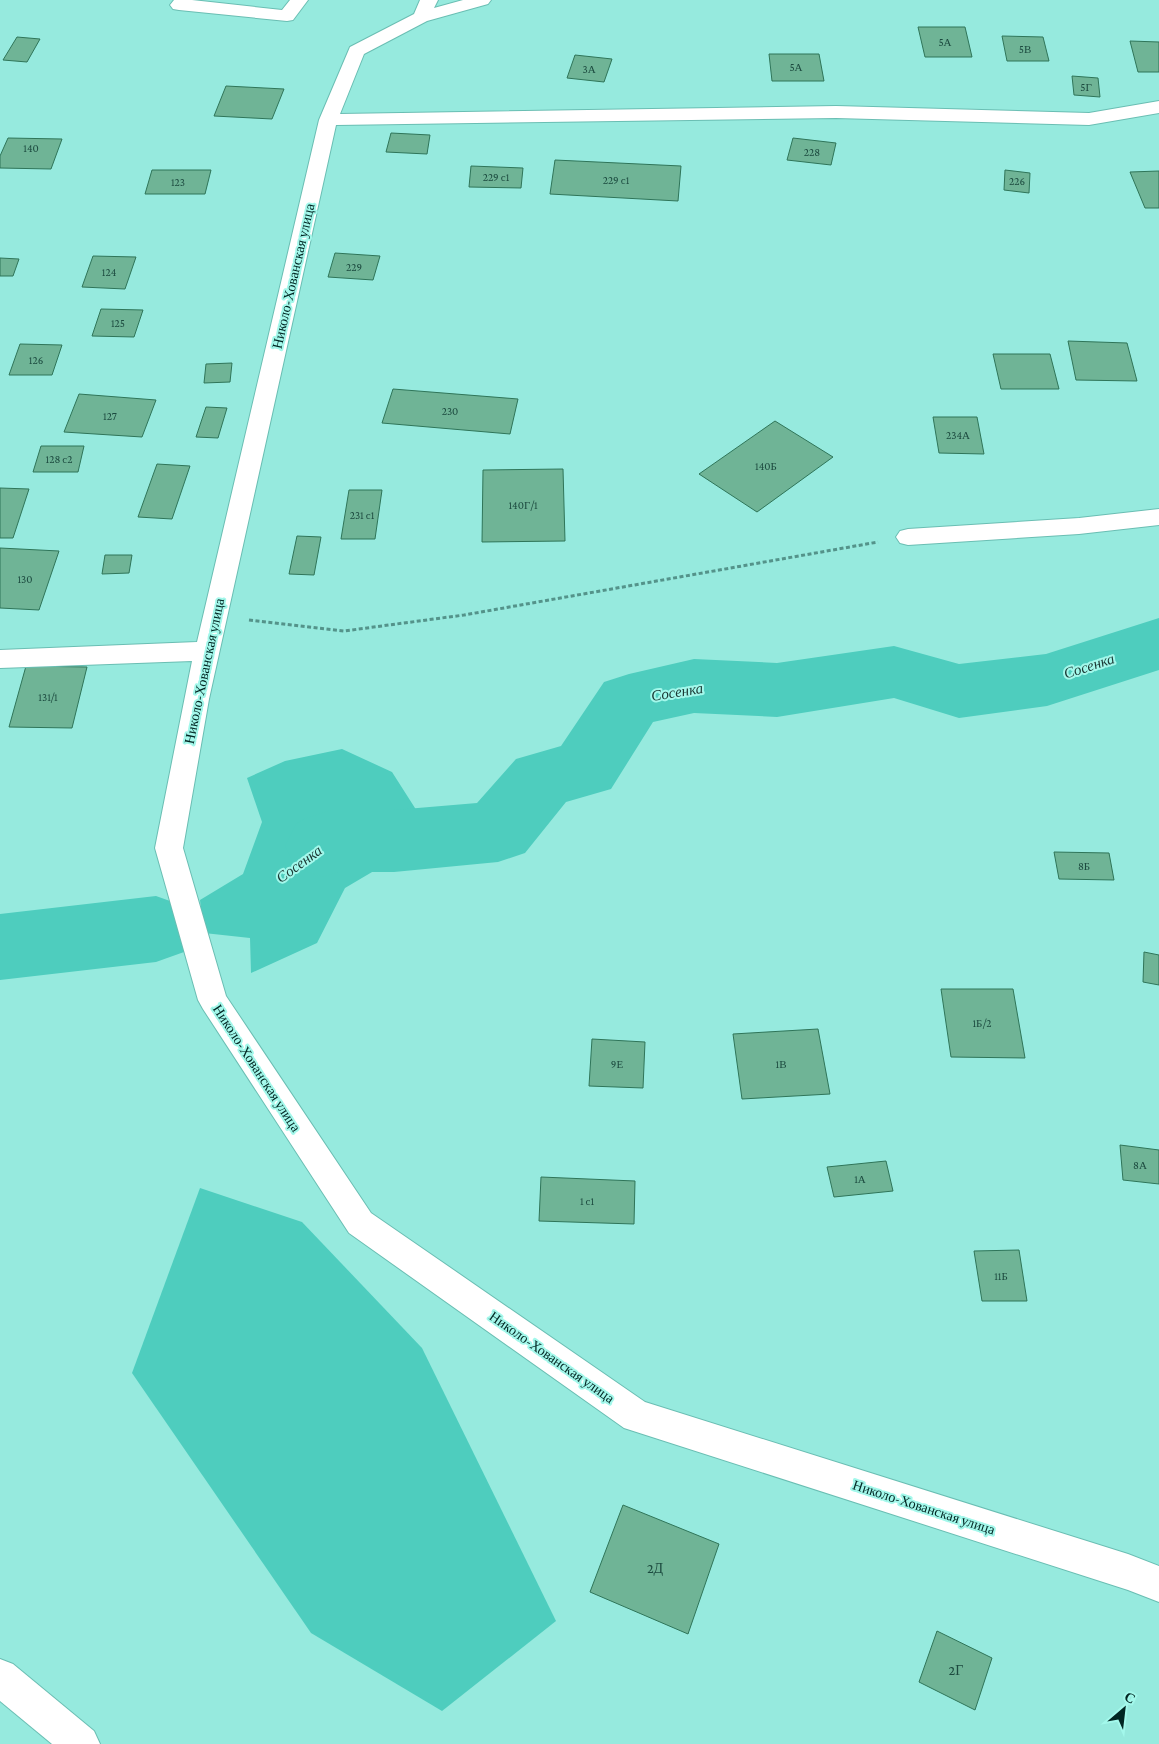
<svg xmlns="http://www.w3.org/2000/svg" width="1159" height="1744" viewBox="0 0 1159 1744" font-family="'Crimson Pro',serif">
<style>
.water{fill:#4ecdbe}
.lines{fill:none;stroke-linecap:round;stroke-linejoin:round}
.river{fill:#4ecdbe;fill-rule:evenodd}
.building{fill:#6fb496;stroke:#2f7559}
.minor-casing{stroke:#6abeb3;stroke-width:2}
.path{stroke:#54938a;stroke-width:3;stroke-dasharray:4 2.5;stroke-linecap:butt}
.minor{fill:#fff;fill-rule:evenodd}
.labels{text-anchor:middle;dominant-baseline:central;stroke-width:4;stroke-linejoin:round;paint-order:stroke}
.number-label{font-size:11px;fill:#1c4a3f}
.street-label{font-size:14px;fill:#012622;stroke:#a3f8eb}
.near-number-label{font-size:14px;fill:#1c4a3f}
.water-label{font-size:15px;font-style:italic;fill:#1b3733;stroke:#a3f8eb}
</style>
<rect width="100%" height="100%" fill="#96eade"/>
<!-- water -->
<g class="water">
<polygon points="342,749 392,772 422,819 433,852 389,862 345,888 317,943 251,973 250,938 204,933 200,900 243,874 262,822 247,778 285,761"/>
<polygon points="200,1188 302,1222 422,1348 556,1621 442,1711 311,1633 132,1373"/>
</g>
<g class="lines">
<!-- river -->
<g class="river">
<polygon points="1159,618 1159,670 1047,706 959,718 894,698 777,717 694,713 653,722 611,789 566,802 525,853 498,862 394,872 338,872 323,877 296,868 285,846 296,824 304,819 331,810 394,810 477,803 516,759 561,746 604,682 629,674 694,659 777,663 894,646 959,664 1046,654"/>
<polygon points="156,896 184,906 196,929 184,952 156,962 0,980 0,914"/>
</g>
</g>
<!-- building -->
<g class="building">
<polygon points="918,27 965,27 972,57 925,57"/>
<polygon points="1002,36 1043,37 1049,61 1007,61"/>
<polygon points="17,37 40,39 27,62 3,60"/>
<polygon points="1130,41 1159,42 1159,72 1138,72"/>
<polygon points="769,54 819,54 824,81 772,81"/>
<polygon points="575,55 612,59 604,82 567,78"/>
<polygon points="1072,76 1098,78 1100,97 1074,95"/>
<polygon points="226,86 284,89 272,119 214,116"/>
<polygon points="391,133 430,135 427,154 386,152"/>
<polygon points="8,138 62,139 51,169 0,168 0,156"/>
<polygon points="793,138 836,143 831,165 787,160"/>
<polygon points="555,160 681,166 678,201 550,194"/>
<polygon points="471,166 523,168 521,188 469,187"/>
<polygon points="152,170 211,170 205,194 145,194"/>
<polygon points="1005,170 1030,173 1029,193 1004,190"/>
<polygon points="1159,171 1159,208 1145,208 1130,172"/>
<polygon points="335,253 380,256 373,280 328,277"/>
<polygon points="93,256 136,257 125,289 82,287"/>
<polygon points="0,258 19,259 13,276 0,276"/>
<polygon points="101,309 143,310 134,337 92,336"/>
<polygon points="1068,341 1127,343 1137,381 1076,380"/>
<polygon points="20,344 62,345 52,375 9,375"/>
<polygon points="993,354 1050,354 1059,389 1001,389"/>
<polygon points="232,363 230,382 204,383 206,364"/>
<polygon points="393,389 518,399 510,434 382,423"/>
<polygon points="79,394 156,400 142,437 64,432"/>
<polygon points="206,407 227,408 218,438 196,437"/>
<polygon points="933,417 977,417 984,454 939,453"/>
<polygon points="775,421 833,457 757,512 699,474"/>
<polygon points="41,446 84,446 78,472 33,472"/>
<polygon points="157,464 190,466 172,519 138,517"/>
<polygon points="563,469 565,541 482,542 483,470"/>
<polygon points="0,488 29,489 13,538 0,538"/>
<polygon points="349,490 382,490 375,539 341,539"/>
<polygon points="297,536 321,537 314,575 289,574"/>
<polygon points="0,548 59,551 39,610 0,608"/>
<polygon points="105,555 132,555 129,573 102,574"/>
<polygon points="26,666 87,667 72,728 9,727"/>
<polygon points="1054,852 1109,853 1114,880 1059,879"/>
<polygon points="1144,952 1159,955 1159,985 1143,982"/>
<polygon points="941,989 1013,989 1025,1058 951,1057"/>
<polygon points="818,1029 830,1094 742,1099 733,1034"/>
<polygon points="592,1039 645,1042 643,1088 589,1086"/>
<polygon points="1120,1145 1159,1150 1159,1184 1123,1180"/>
<polygon points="886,1161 893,1191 834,1197 827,1167"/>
<polygon points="541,1177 635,1181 634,1224 539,1221"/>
<polygon points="1019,1250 1027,1301 982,1301 974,1251"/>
<polygon points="623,1505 719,1544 688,1634 590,1592"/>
<polygon points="937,1631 992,1658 975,1710 919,1682"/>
</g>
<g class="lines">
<defs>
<g id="minor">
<polygon points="174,0 192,0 282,10 290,0 308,0 293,20 287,21 179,10 173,9 170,5"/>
<polygon points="420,0 438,0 434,8 463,0 491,0 488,4 427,21 364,54 340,114 836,106 1089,113 1159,101 1159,113 1089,125 836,118 336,125 209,699 183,848 226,996 371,1213 645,1402 1128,1554 1159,1566 1159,1602 1128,1590 624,1428 349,1233 203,1009 198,1000 155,848 192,661 0,668 0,650 197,642 319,120 350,47 414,14"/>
<polygon points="1159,509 1159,525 1079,534 908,545 900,543 896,537 900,531 908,529 1079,518"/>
<polygon points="0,1659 13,1664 94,1731 100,1744 52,1744 0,1701"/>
</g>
</defs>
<!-- minor casing -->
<use href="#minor" class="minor-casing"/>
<!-- path -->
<polyline class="path" points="249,620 344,631 464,615 878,542"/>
<!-- minor -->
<use href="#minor" class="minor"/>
</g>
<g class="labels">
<!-- number labels -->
<g class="number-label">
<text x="945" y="42">5А</text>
<text x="1025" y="49">5В</text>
<text x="796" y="67">5А</text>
<text x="589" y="69">3А</text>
<text x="1086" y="87">5Г</text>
<text x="31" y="148">140</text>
<text x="812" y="152">228</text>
<text x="496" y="177">229 с1</text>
<text x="616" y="180">229 с1</text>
<text x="1017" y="181">226</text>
<text x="178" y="182">123</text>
<text x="354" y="267">229</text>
<text x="109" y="272">124</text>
<text x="118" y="323">125</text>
<text x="36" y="360">126</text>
<text x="450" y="411">230</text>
<text x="110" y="416">127</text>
<text x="958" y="435">234А</text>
<text x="59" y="459">128 с2</text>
<text x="766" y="466">140Б</text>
<text x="523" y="505">140Г/1</text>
<text x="362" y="515">231 с1</text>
<text x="25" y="579">130</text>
<text x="48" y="697">131/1</text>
<text x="1084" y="866">8Б</text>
<text x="982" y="1023">1Б/2</text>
<text x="617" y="1064">9Е</text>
<text x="781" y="1064">1В</text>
<text x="1140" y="1165">8А</text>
<text x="860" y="1179">1А</text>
<text x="587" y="1201">1 с1</text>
<text x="1001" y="1276">11Б</text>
</g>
<!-- street labels -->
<g class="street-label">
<text transform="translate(293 276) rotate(-77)">Николо-Хованская улица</text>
<text transform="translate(204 671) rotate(-78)">Николо-Хованская улица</text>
<text transform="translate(257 1068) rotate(57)">Николо-Хованская улица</text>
<text transform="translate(552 1357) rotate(35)">Николо-Хованская улица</text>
<text transform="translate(924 1507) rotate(18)">Николо-Хованская улица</text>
</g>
<!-- near-number labels -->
<g class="near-number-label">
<text x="655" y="1568">2Д</text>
<text x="956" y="1670">2Г</text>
</g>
<!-- water labels -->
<g class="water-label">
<text transform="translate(1089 666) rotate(-18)">Сосенка</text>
<text transform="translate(677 692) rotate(-9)">Сосенка</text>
<text transform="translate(299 864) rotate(-36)">Сосенка</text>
</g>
</g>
<!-- north arrow -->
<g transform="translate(1124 1709) rotate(28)" stroke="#a3f8eb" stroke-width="4" paint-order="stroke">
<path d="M0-4L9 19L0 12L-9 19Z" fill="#012622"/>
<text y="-8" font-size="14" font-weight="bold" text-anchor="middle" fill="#012622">С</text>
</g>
</svg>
